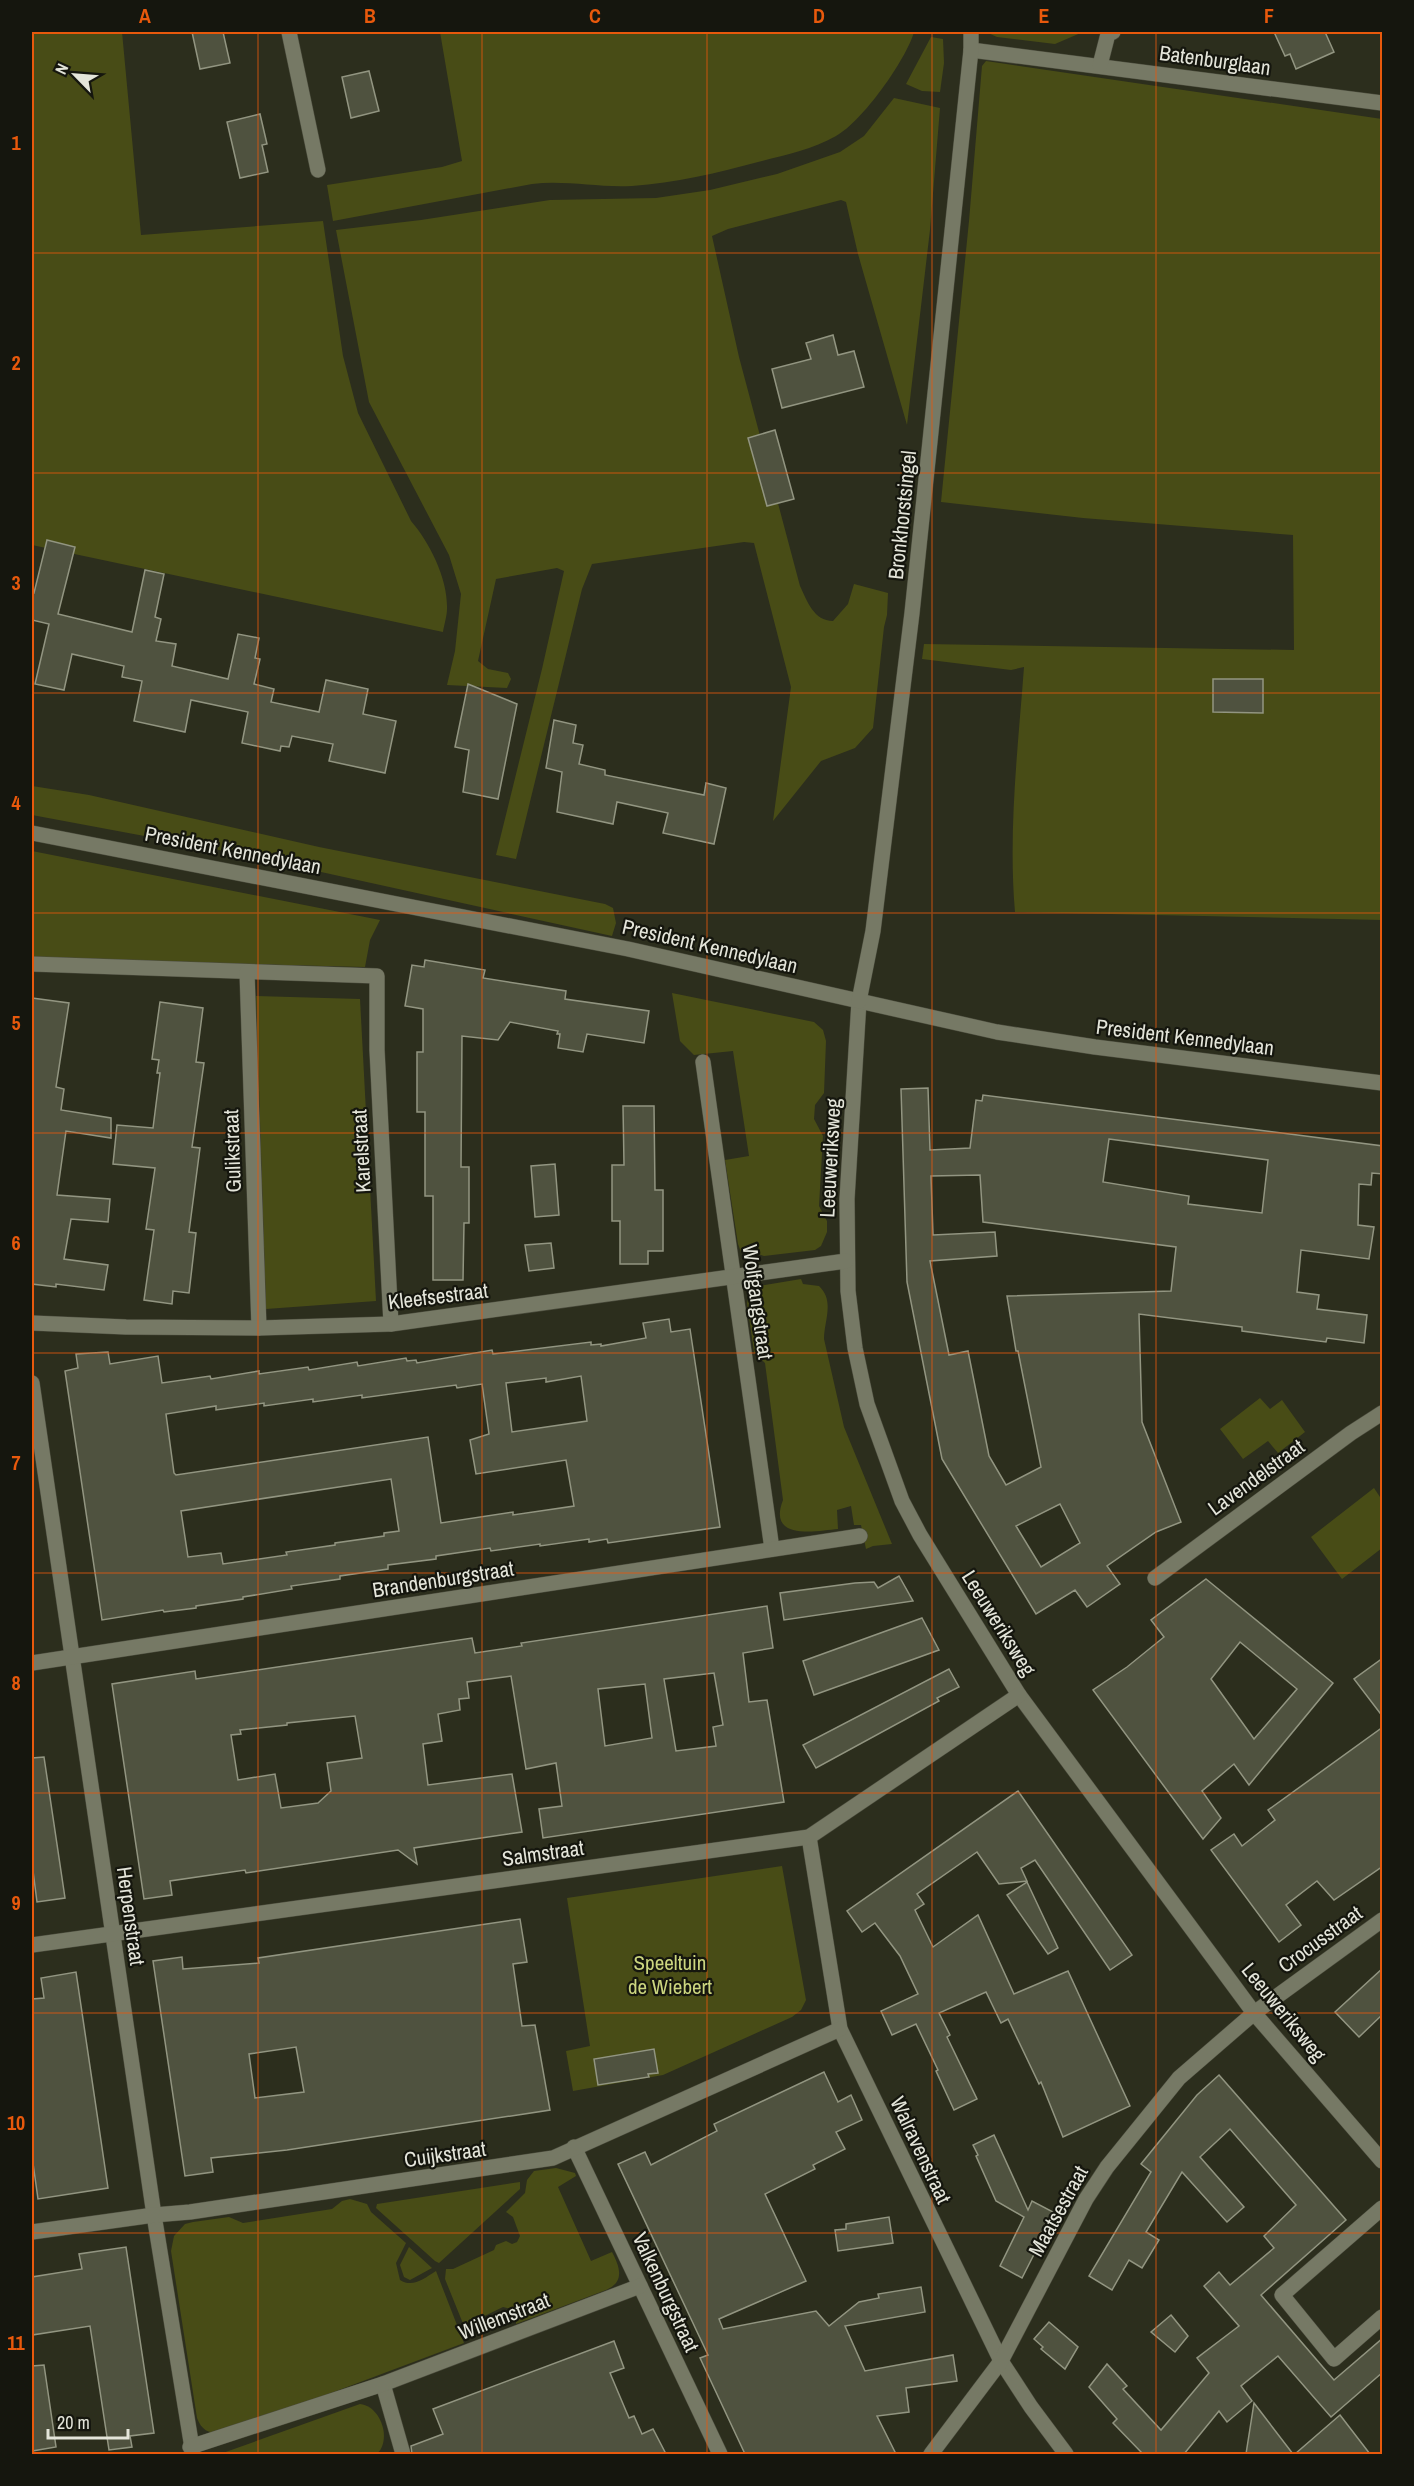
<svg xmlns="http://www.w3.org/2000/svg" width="1414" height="2486" viewBox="0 0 1414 2486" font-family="'Archivo Narrow',sans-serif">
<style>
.green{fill:#484c16}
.building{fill:#4f523f;stroke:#929581;stroke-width:1.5;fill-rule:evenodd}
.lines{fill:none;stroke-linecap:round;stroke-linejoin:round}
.minor-casing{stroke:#4b4c3d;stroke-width:16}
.tertiary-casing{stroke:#4b4c3d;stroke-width:16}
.minor{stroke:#767965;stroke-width:15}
.tertiary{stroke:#767965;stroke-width:15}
.grid{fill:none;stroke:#e8590c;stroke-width:1.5;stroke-opacity:0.55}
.labels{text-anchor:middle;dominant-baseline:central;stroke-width:4.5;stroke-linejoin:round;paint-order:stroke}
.street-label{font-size:21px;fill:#e4e5da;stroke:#15160e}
.park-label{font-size:21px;fill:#ccd67f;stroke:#15160e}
.neatline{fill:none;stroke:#e8590c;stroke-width:2}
.grid-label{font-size:20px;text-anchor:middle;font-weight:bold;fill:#e8590c}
</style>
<rect width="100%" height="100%" fill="#2c2e1d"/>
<!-- green -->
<g class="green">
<path d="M32,32H122L141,235L323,221L343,356L358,413L411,521C430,543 448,579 447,609C447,616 444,625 443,632L32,545Z"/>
<path d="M440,32H914C906,60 862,122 836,136C812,150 784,155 758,162C717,173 675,183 632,186C599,188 566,180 532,184L333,221L327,185L442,167L462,161Z"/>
<polygon points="986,32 1083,32 1055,44 997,37"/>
<polygon points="931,37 943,39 944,63 940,92 922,91 906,84"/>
<path d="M986,61L1382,119V920L1015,912C1008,831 1018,748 1024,667L1011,670L922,659L924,644L1294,650L1293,535L1083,518L941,502L969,221L982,66Z"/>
<path d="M894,98L940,108L930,230L907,425L858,254L846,202L841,200L728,229L712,236L739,357L800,586C807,601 814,621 833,621L848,604L854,584L888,593L887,615L884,627L873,728L855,748L821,761L773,821L791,687L754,543L744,542L592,564L582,589L516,859L496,855L542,669L564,571L557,568L496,579L478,661L488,669L508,673L511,679L507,688L447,685L455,651L461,594L449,555L369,402L336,230L421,220L550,200L656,198L710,190L777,174L840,152L864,136Z"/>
<polygon points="32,786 89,795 319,847 605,904 613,908 616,923 612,936 230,852 32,815"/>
<polygon points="32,851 380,920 370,940 365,967 32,959"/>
<polygon points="672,993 814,1022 823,1030 826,1041 824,1093 815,1105 814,1119 823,1136 819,1206 827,1221 827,1232 821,1246 815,1250 764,1256 752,1252 747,1257 741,1252 738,1244 725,1160 749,1156 733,1051 694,1055 680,1041"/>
<polygon points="256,996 360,999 376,1301 266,1309"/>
<path d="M801,1279L803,1284L819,1286C835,1301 824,1321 824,1339L844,1427L892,1544L873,1546L866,1549L861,1525H854L851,1506L837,1510L838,1529C816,1531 767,1541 783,1500L765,1363L754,1352L747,1303L749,1296L759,1286Z"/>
<polygon points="1260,1398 1270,1409 1282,1400 1305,1432 1278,1453 1268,1441 1243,1459 1220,1429"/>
<polygon points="1374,1488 1382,1500 1382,1548 1342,1579 1311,1537"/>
<polygon points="782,1866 806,2000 801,2010 792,2017 663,2075 573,2091 566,2051 590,2046 567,1898"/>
<path d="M556,2168L575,2173L576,2176L558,2187L591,2261L612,2252C620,2267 625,2282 606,2290L516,2324V2317L511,2309L503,2307L464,2326L445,2279L446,2269H453L494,2250L496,2245L506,2241L512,2244L517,2242L520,2236L513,2217L506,2212L525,2193L527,2180L534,2171Z"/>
<polygon points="520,2182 520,2189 439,2263 435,2261 376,2208 377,2204"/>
<path d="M350,2199L367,2204L371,2212L406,2243L396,2263L400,2280C413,2288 423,2279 436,2271L464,2343L225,2433C211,2434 202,2432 197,2418L171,2251L174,2236L185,2224L193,2222L229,2217L243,2223L332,2209L342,2201Z"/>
<polygon points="409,2247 432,2268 410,2280 404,2277 400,2265"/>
<path d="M360,2404C381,2406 392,2440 377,2454H220Z"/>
</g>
<!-- building -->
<g class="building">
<polygon points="192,32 223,32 230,63 200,69"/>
<polygon points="1274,32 1325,32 1334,52 1296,69 1290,54 1285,56"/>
<polygon points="369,71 379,111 351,118 342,77"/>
<polygon points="260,114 267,144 262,145 268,172 240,178 227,122"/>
<polygon points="833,335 838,355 854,351 864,387 782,408 772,369 811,359 806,343"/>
<polygon points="775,430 794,499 767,506 748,438"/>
<polygon points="47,540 75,547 58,614 132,632 145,570 164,574 155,617 161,619 156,641 176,644 172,666 228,679 238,634 259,638 255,658 260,659 254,684 274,689 271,702 319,712 326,680 368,689 363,714 396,721 385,773 329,761 333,744 292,736 289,747 281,746 280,751 242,743 248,712 191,700 185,732 134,721 142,681 122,677 124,666 72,654 64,690 35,684 49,624 32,620 32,592 34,593"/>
<polygon points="1213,679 1263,679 1263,713 1213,712"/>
<polygon points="468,684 517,704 498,799 463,792 469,750 455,747"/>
<polygon points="554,720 576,725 573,743 583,745 579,764 605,770 605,775 704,795 706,783 726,788 714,844 663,833 668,813 617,802 613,824 557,812 562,772 546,768"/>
<polygon points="425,960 485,970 483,978 566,991 565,999 649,1011 644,1043 587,1034 583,1052 558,1048 560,1034 557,1034 558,1031 510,1022 498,1040 462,1036 461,1167 469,1167 469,1223 464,1223 463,1280 433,1280 433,1196 425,1196 425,1112 417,1112 417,1052 423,1052 423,1009 405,1006 412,965 424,967"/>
<polygon points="32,998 69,1003 56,1087 64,1089 61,1110 111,1118 111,1138 66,1131 57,1195 110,1199 108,1222 71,1219 64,1259 108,1265 104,1290 56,1284 56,1287 32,1284"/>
<polygon points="160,1002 203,1008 196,1062 204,1063 192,1147 200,1148 189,1232 196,1233 189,1293 173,1291 172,1304 144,1300 154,1230 146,1229 155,1168 113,1164 117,1125 153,1128 160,1073 157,1073 159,1060 152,1059"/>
<path d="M928,1088L930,1150L970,1148L976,1100L982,1101L983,1095L1383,1146V1174L1372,1173L1371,1185L1359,1184L1358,1225L1374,1227L1369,1259L1301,1250L1297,1292L1319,1295L1317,1309L1367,1315L1364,1343L1327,1338L1326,1342L1265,1334L1242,1331V1327L1139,1314L1142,1422L1181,1522L1156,1532L1107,1566L1120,1584L1087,1607L1075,1590L1036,1614L942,1459L907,1282L901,1089ZM1109,1139L1268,1160L1262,1213L1188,1204L1189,1196L1103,1182ZM980,1175L983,1222L1176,1247L1171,1291L1007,1296L1016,1351H1018L1041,1467L1006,1485L989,1456L968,1351L949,1355L930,1261L997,1256L995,1232L933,1235L931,1176ZM1060,1504L1080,1543L1041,1567L1016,1526Z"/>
<polygon points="623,1106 654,1106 655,1190 663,1190 663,1251 648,1251 648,1264 620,1264 620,1221 612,1221 612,1165 624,1165"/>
<polygon points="555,1164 559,1215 535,1217 531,1166"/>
<polygon points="551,1243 554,1268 529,1271 525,1245"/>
<path d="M669,1319L671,1332L690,1329L720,1527L608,1543L607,1539L589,1542V1539L540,1546V1544L491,1551L490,1548L436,1556V1559L388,1565V1569L340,1576V1579L291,1586L292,1589L243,1597V1599L196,1606V1608L164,1612L163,1610L102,1620L65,1371L78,1368L76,1354L108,1352L110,1364L158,1356L162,1383L210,1376L211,1379L259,1371V1374L308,1367L309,1370L357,1362L358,1366L406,1358L407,1361L416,1360L417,1363L492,1350L493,1354L591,1342V1345L601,1344V1346L646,1338L643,1323ZM581,1376L587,1421L512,1432L506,1383L546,1378V1382ZM482,1384L489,1434L470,1440L476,1474L566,1460L574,1506L513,1515V1512L441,1523L428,1437L176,1475L174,1473L166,1414L216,1406V1410L264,1403V1406L313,1399V1402L362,1395V1398L456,1385L457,1388ZM391,1479L399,1531L384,1533V1536L335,1543V1545L286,1552L287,1555L223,1564L221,1553L188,1557L181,1511Z"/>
<polygon points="899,1576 913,1601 784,1620 780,1593 855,1583 874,1582 878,1588"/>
<path d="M1206,1579L1333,1683L1249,1785L1234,1764L1202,1791L1221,1818L1203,1839L1093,1690L1127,1667L1164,1637L1151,1620ZM1240,1642L1297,1689L1254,1739L1211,1679Z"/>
<path d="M767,1606L773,1648L743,1653L749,1702L767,1700L784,1802L543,1838L539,1809L562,1806L556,1763L526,1769L511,1676L467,1682L469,1698L459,1699L460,1710L438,1714L442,1741L423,1744L428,1785L512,1774L522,1832L414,1848L417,1864L398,1850L246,1873L245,1870L170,1881L172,1895L144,1899L112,1684L195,1671L196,1679L472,1638L475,1653L522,1646L521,1643ZM714,1673L723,1725L713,1727L716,1746L676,1751L664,1679ZM645,1684L652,1738L605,1746L598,1689ZM355,1716L362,1758L327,1763L331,1791L318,1803L281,1808L275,1774L238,1780L231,1735L241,1734L240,1730L287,1725V1723Z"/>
<polygon points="922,1618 939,1650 814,1695 803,1661"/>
<polygon points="1383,1658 1383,1717 1354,1679"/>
<polygon points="949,1669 959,1687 937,1698 939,1701 816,1768 803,1745"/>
<polygon points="1383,1727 1383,1866 1334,1900 1317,1881 1286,1905 1301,1925 1279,1942 1211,1850 1234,1834 1242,1846 1275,1820 1268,1810"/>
<polygon points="44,1757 65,1898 37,1902 32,1863 32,1758"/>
<polygon points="1018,1791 1132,1955 1110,1970 1035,1860 1021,1868 1027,1881 999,1884 977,1852 917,1894 924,1904 915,1910 933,1947 978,1915 1014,1994 1068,1971 1130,2106 1063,2137 1041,2082 1039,2084 1008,2019 1001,2023 986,1992 939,2013 950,2035 947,2037 977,2099 954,2110 936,2071 938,2070 916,2024 892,2035 881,2011 918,1994 900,1956 875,1923 862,1932 847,1911"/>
<polygon points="1027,1882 1058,1948 1048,1954 1007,1895"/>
<path d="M520,1919L527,1962L513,1964L522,2026L535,2025L550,2110L287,2150L211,2158L213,2172L185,2176L153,1961L182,1957L183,1969L259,1963L258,1958ZM296,2047L304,2092L255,2098L249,2054Z"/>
<polygon points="1383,1968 1383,2014 1359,2037 1335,2012"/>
<polygon points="76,1972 108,2188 38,2199 32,2156 32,1999 44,1998 41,1978"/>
<polygon points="654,2049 658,2073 648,2074 649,2077 598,2085 594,2059"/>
<polygon points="824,2072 838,2102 851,2095 862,2120 836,2132 845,2149 813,2165 815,2169 765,2194 806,2281 719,2319 723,2329 816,2311 829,2326 859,2302 879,2298 878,2294 921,2287 925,2312 845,2326 865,2371 953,2355 957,2381 906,2388 909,2412 877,2416 896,2454 745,2454 700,2358 708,2355 618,2164 645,2152 651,2165 717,2131 714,2124"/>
<polygon points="1219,2075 1346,2220 1261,2295 1334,2380 1383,2338 1383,2372 1331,2417 1278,2356 1241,2386 1252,2401 1227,2422 1219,2411 1184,2454 1140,2454 1142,2453 1113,2423 1117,2419 1089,2387 1107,2364 1127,2386 1123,2389 1161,2430 1209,2373 1197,2358 1239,2326 1204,2286 1219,2272 1230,2285 1274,2248 1264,2236 1296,2205 1230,2129 1200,2157 1244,2207 1227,2222 1182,2172 1146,2232 1159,2240 1142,2268 1129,2260 1112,2290 1089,2276 1151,2172 1141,2164 1197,2095"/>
<polygon points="994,2135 1028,2210 1032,2201 1055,2213 1022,2278 1000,2266 1024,2217 996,2201 976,2156 978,2155 973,2145"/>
<polygon points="889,2217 893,2243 838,2251 835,2230 846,2229 846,2224"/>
<polygon points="126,2247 154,2433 130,2436 132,2447 109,2450 90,2326 32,2335 32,2277 82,2269 79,2254"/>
<polygon points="1171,2315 1188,2336 1175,2352 1151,2332"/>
<polygon points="1049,2322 1078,2347 1065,2369 1041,2349 1043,2347 1034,2339"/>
<polygon points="614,2341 624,2368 610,2373 629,2418 634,2416 642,2434 653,2429 666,2454 412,2454 411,2446 443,2434 433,2409"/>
<polygon points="44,2365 56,2447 32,2451 32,2366"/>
<polygon points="1254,2403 1293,2454 1246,2454"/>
<polygon points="1340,2415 1370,2454 1295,2454"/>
</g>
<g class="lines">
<defs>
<g id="minor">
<polyline points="289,32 318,170"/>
<polyline points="971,50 1382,103"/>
<polyline points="1100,65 1108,34 1113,32"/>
<polyline points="32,964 377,976 377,1050 391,1324"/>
<polyline points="247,972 259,1328"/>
<polyline points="859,1001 847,1199 848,1291 855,1348 867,1404 902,1501 920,1535 1019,1695 1254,2013 1382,2161"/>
<polyline points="703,1062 772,1549"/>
<polyline points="32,1323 126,1327 259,1328 391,1324 846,1261"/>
<polyline points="32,1383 154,2215 193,2454"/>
<polyline points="1155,1578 1351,1433 1382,1413"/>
<polyline points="32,1663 860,1536"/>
<polyline points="809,1837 840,2029 1001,2361 1031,2407 1066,2454"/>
<polyline points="32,1945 809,1837 1019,1695"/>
<polyline points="574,2147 720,2454"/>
<polyline points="1382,2208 1282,2295 1334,2359 1382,2317"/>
<polyline points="32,2232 154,2215 190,2212 553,2158 840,2029"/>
<polyline points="383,2384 403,2454"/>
<polyline points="190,2447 383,2384 640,2286"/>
<polyline points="931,2454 1001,2361 1086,2199 1107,2167 1179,2078 1254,2013 1382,1920"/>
</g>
<g id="tertiary">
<polyline points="32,833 628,949 997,1032 1095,1047 1382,1083"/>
<polyline points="859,1001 873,931 912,613 971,50 971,32"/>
</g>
</defs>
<!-- minor casing -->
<use href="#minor" class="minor-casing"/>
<!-- tertiary casing -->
<use href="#tertiary" class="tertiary-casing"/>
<!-- minor -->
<use href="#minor" class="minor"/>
<!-- tertiary -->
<use href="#tertiary" class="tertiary"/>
</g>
<!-- grid -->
<path class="grid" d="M258,32V2454M482,32V2454M707,32V2454M932,32V2454M1156,32V2454M32,253H1382M32,473H1382M32,693H1382M32,913H1382M32,1133H1382M32,1353H1382M32,1573H1382M32,1793H1382M32,2013H1382M32,2233H1382"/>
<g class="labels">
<!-- street labels -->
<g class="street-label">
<text transform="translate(1215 60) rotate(8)">Batenburglaan</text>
<text transform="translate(902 515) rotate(-84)">Bronkhorstsingel</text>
<text transform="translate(233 850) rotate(11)">President Kennedylaan</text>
<text transform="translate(710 946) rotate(13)">President Kennedylaan</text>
<text transform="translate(1185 1037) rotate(7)">President Kennedylaan</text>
<text transform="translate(232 1151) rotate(-92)">Gulikstraat</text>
<text transform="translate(361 1151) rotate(-93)">Karelstraat</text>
<text transform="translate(830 1158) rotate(-87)">Leeuweriksweg</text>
<text transform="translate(438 1296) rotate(-7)">Kleefsestraat</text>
<text transform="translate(758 1302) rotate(82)">Wolfgangstraat</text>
<text transform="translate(1256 1477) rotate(-36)">Lavendelstraat</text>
<text transform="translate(443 1579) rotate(-9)">Brandenburgstraat</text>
<text transform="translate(999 1623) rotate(58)">Leeuweriksweg</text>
<text transform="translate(543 1853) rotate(-8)">Salmstraat</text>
<text transform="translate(131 1916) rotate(82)">Herpenstraat</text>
<text transform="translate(1320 1939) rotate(-36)">Crocusstraat</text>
<text transform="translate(1284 2012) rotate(51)">Leeuweriksweg</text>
<text transform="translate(921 2150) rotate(65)">Walravenstraat</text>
<text transform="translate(445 2154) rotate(-8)">Cuijkstraat</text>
<text transform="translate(1058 2211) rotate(-61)">Maatsestraat</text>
<text transform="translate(666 2292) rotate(65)">Valkenburgstraat</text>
<text transform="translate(504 2316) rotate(-21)">Willemstraat</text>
</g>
<!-- park labels -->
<g class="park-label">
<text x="670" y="1962">Speeltuin<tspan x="670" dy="24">de Wiebert</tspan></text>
</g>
</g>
<!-- border -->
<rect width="1414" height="2486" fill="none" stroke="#15160e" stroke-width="66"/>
<!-- north arrow -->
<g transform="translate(75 75) rotate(295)" stroke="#15160e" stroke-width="4.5" paint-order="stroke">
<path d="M0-4.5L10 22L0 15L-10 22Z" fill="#e4e5da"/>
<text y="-9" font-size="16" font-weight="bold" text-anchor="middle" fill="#e4e5da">N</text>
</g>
<!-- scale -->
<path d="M48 2429v9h80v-9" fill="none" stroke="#e4e5da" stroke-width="3"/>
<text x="57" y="2429" font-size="18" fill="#e4e5da" stroke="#15160e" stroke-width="4.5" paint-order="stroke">20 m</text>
<rect x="33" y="33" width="1348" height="2420" class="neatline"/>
<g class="grid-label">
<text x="145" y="23">A</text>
<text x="370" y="23">B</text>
<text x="595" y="23">C</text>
<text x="819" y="23">D</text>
<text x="1044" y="23">E</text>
<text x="1269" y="23">F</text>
<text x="16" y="150">1</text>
<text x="16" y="370">2</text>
<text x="16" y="590">3</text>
<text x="16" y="810">4</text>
<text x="16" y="1030">5</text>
<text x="16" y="1250">6</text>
<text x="16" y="1470">7</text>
<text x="16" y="1690">8</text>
<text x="16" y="1910">9</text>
<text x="16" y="2130">10</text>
<text x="16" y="2350">11</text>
</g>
</svg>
